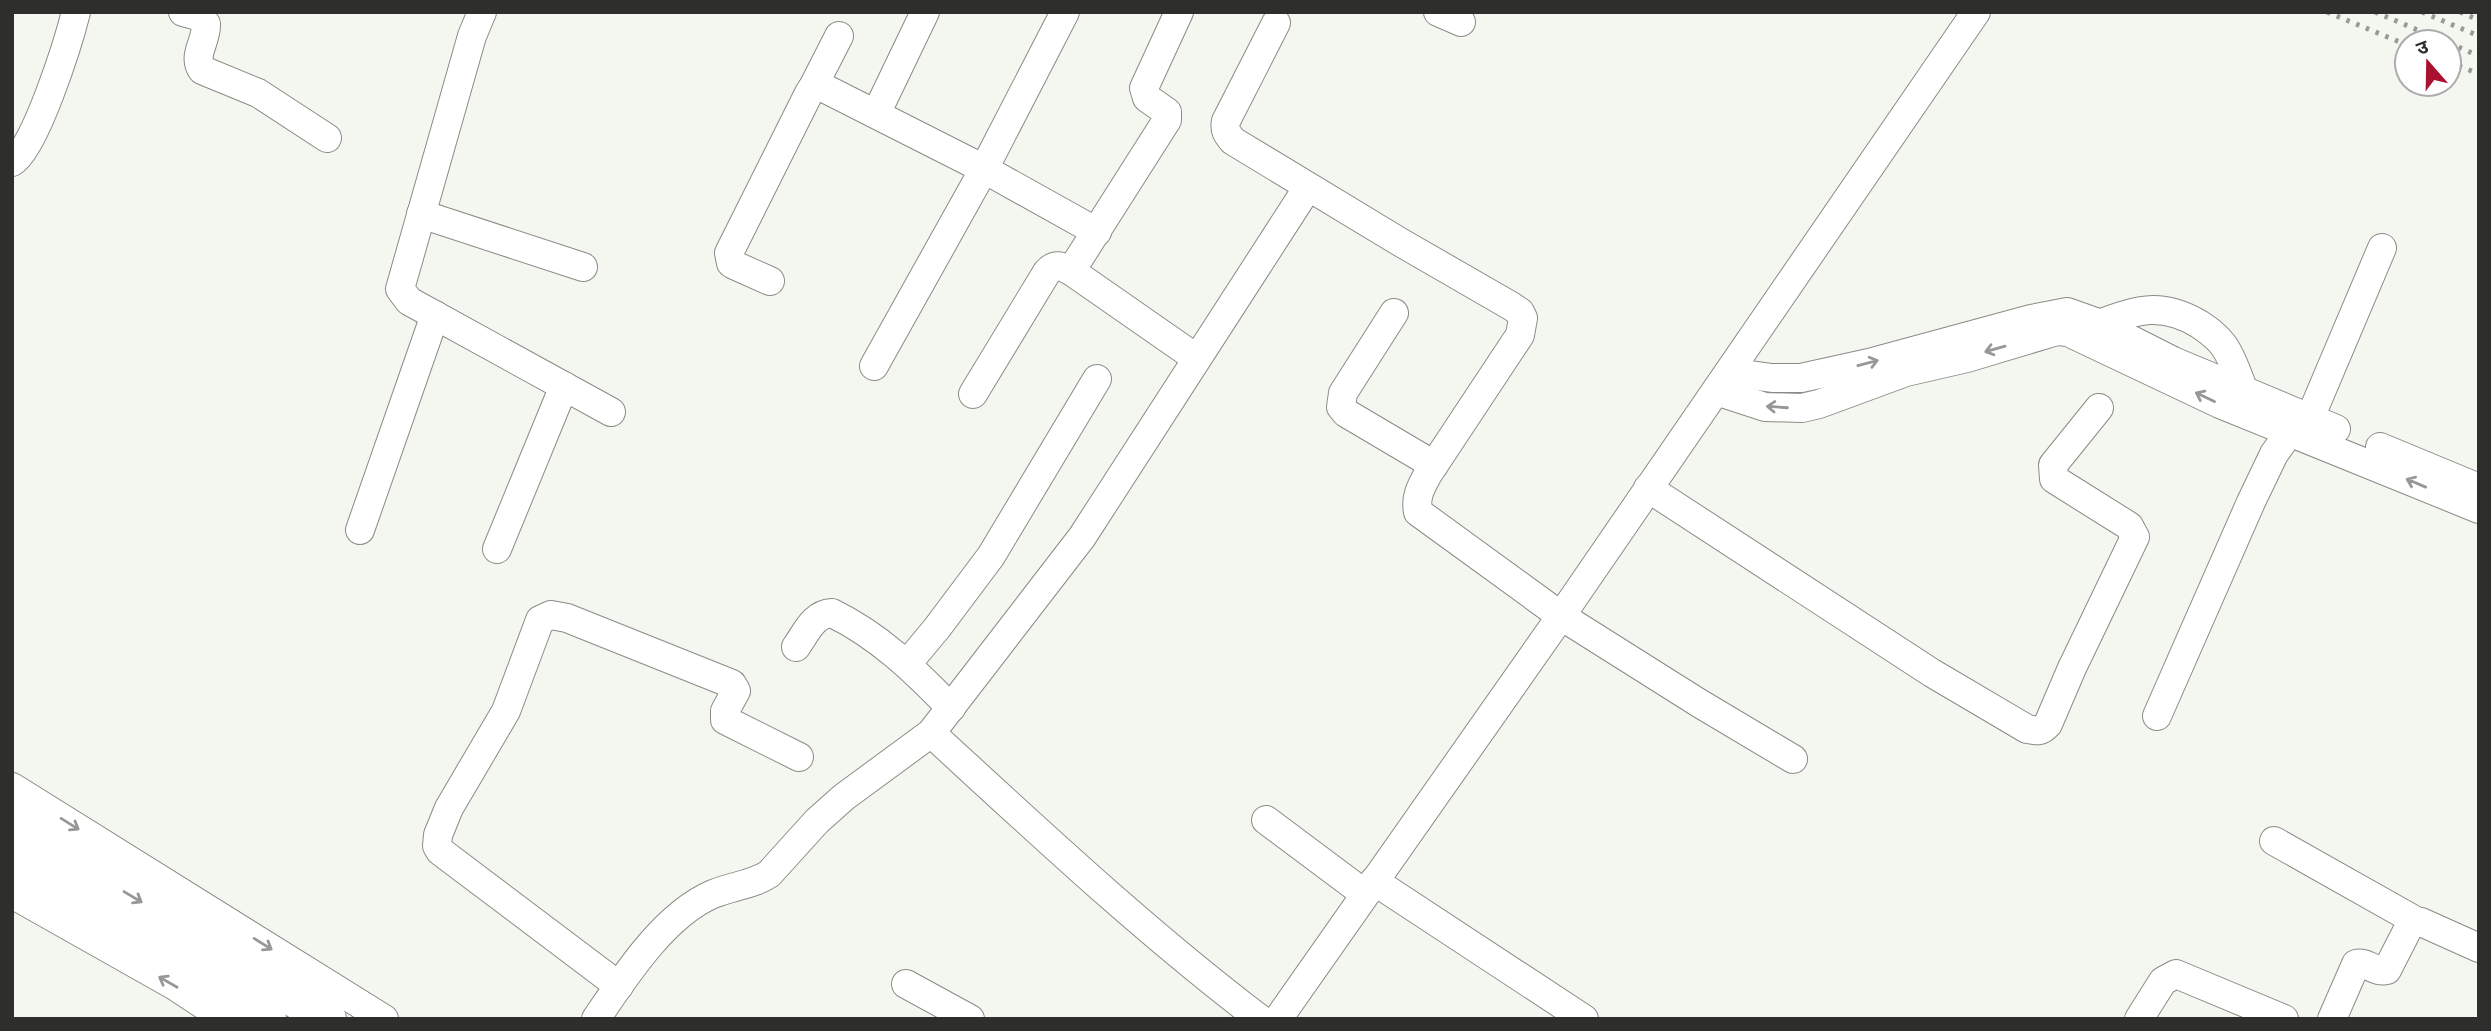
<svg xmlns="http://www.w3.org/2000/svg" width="2491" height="1031" viewBox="0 0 2491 1031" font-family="Helvetica,'Noto Sans Devanagari',sans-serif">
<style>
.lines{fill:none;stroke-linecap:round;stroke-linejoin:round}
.minor-casing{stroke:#898c86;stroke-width:30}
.highway-casing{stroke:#898c86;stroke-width:40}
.minor{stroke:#fff;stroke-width:28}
.highway{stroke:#fff;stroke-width:38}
.rail{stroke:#979a95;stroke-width:5;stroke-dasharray:3.5 7;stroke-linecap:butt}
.oneway{stroke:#969796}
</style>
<rect width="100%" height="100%" fill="#f3f7f0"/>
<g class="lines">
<defs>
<g id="minor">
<path d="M183,12L198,16L206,24C207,41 192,55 202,70L258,93L327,138"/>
<polyline points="482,12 472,36 400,289 409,301 611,412"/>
<polyline points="1438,12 1461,22"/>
<path d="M1276,23L1226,121C1224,130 1227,134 1233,141L1400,242L1511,306L1520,312L1523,318L1520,335L1428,474C1421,487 1415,497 1418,512L1561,616L1699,703L1793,759"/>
<polyline points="813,87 839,36"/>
<polyline points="876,114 925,12"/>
<path d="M12,162C35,150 69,40 76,12"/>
<polyline points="421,214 583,267"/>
<polyline points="1071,271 1167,120 1167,112 1147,98 1144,88 1179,12"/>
<polyline points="770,281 734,265 731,263 729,253 809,93 813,87 818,85 984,169 1097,232"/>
<polyline points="1394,313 1343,393 1341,407 1346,413 1434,465"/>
<path d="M2099,324C2137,309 2162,302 2199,324C2208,330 2217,336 2224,346C2233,359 2238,376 2244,391"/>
<polyline points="874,366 984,169 1065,12"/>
<polyline points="1729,372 1772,378 1801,378 1869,363 2031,319 2067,312 2098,323 2173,361 2336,429"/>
<polyline points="1716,391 1765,407 1802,408 1819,404 1906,372 1967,358 2057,331 2068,332 2220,404 2479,509"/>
<path d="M973,394L1047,272C1055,263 1061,266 1071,271L1196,358"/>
<polyline points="2380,447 2479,488"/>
<path d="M1648,488L1932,673L2027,729C2037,731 2041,732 2048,724L2072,668L2135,537L2129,526L2054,479L2053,465L2099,408"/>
<polyline points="360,530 435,315"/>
<polyline points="497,549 564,386"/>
<path d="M796,647C806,633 813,614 832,613C879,636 914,670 951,708"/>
<polyline points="907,664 937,628 991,556 1097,379"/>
<polyline points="2157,716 2251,502 2274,454 2284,440 2310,418 2382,248"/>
<path d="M931,733C1039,832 1143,930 1260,1019"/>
<polyline points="12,787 384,1019"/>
<polyline points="1266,820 1365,894"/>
<polyline points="2274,841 2416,921"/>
<polyline points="1374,881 1584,1019"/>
<polyline points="12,894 175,986 225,1019"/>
<polyline points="906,984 970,1019"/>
<polyline points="619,986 440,851 437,846 438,835 449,808 506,711 540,620 551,615 567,618 732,684 736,691 725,711 725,720 799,757"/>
<path d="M596,1019C625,976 664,915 713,894C732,886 752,885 769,874L817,821L844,797L931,733L1082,537L1308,187"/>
<polyline points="1278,1019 1561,616 1976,12"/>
<polyline points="2139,1019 2163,981 2176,974 2284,1019"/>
<path d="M2332,1019L2356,964C2366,961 2375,973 2387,970L2411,923L2421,922L2479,948"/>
</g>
<g id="highway">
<polyline points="12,823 234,958 327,1019"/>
<polyline points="12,859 267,1019"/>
</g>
</defs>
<!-- minor casing -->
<use href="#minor" class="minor-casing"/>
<!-- highway casing -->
<use href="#highway" class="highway-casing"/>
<!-- minor -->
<use href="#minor" class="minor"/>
<!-- highway -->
<use href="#highway" class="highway"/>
<!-- rail -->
<g class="rail">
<polyline points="2327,12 2407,45"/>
<polyline points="2375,12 2446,42"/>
<polyline points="2422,12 2479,36"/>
<polyline points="2460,12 2479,20"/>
<polyline points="2449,43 2479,56"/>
<polyline points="2449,62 2479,74"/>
</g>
</g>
<!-- one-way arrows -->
<defs><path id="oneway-shaft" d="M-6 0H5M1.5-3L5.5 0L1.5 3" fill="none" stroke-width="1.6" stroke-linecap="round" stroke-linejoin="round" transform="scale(1.75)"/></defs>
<g class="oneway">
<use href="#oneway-shaft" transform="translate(1995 349) rotate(164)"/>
<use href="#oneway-shaft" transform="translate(1868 363) rotate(-15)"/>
<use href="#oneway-shaft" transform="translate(2205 397) rotate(-154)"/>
<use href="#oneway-shaft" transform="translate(1777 407) rotate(-176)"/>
<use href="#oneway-shaft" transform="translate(2416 483) rotate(-157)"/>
<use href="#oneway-shaft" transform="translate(70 824) rotate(32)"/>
<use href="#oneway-shaft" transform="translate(133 897) rotate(31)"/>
<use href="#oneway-shaft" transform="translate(263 944) rotate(32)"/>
<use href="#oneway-shaft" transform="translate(168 982) rotate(-150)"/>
</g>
<!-- border -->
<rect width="2491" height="1031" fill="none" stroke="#2e2f2d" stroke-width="28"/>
<!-- north arrow -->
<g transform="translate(2428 63) rotate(340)"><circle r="33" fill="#ffffff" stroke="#abacab" stroke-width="2"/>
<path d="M0-5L12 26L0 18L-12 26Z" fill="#a91131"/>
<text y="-10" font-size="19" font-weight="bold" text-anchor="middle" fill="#2e2f2d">उ</text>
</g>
</svg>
